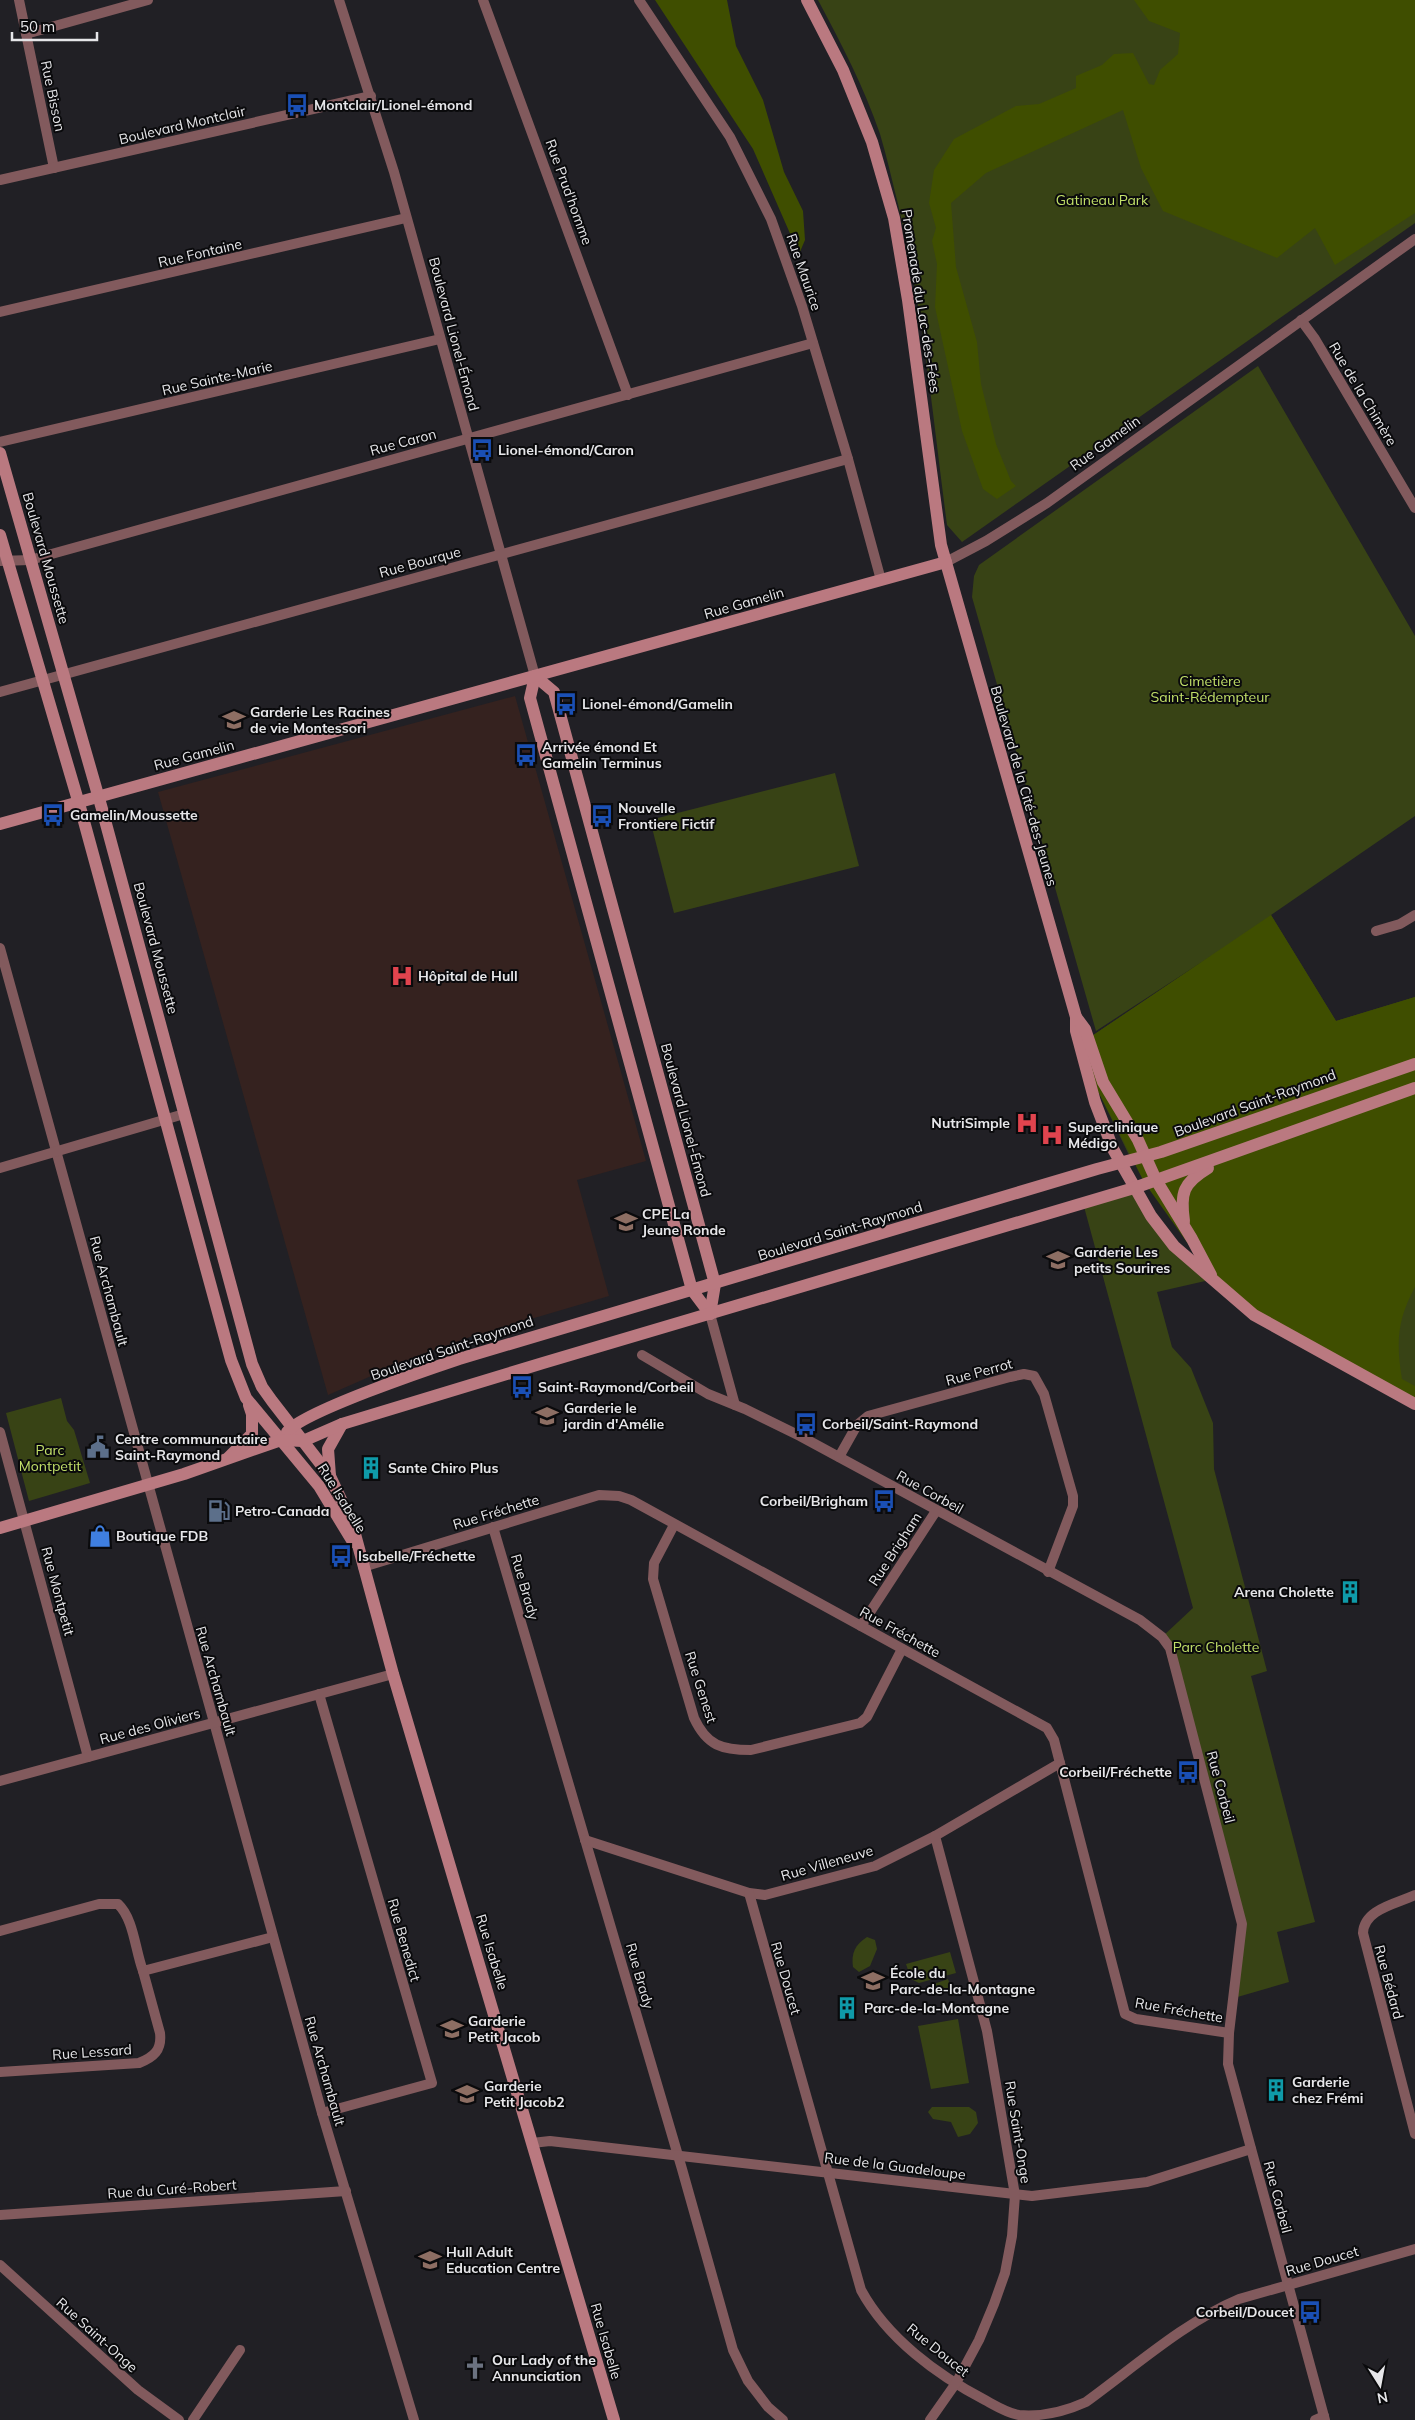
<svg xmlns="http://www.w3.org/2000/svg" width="1415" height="2420" viewBox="0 0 1415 2420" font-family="Mulish,sans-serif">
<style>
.medical{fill:#35221f}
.green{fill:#384315}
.forest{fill:#3f4e00}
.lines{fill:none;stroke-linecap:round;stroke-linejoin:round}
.street{stroke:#825a5d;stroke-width:10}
.secondary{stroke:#ba7980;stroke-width:12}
.labels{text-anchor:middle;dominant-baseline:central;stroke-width:4;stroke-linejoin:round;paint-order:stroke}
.street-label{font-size:14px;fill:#e6e6e9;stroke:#0a0a0c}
.poi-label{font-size:14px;font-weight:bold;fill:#e6e6e9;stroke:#0a0a0c;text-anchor:start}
.park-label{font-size:14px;fill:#c2e069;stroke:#0a0a0c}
</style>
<rect width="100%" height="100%" fill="#212025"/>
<!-- medical -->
<polygon class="medical" points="515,696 646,1161 577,1180 609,1296 470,1337 412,1358 328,1395 158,792"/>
<!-- green -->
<g class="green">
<path d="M818,0H1415V223L962,542L947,525C933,418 923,309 898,204C892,181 887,157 880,134C864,87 841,43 818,0Z"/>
<polygon points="1258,366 1415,636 1415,816 1271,915 1336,1021 1415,997 1415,1407 1214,1279 1157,1292 1172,1347 1191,1368 1213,1423 1214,1469 1267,1671 1251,1676 1315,1922 1277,1932 1289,1982 1234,1998 1242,1924 1162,1637 1193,1608 1083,1203 1134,1188 1151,1216 1212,1278 1128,1153 1097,1089 1080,1044 1214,954 1096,1031 972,597 974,576 979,565"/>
<polygon points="835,773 859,866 674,913 650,820"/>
<polygon points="61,1398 67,1421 74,1430 90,1483 29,1501 6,1413"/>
<path d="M867,1937L875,1940L877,1949L870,1966L859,1972L853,1967C851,1953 855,1945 867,1937Z"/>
<polygon points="950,1952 956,1973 919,1983 911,1979 906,1964"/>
<polygon points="948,1979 950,1985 946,1991 938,1993 933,1990 931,1985"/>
<polygon points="958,2019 969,2083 931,2089 918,2026"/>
<polygon points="932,2107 969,2107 976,2112 978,2123 970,2134 958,2137 951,2122 933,2119 928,2112"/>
</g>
<!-- forest -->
<g class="forest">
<polygon points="655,0 727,0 736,46 763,100 784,172 803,211 805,240 799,254 753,149"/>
<polygon points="1134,0 1415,0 1415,213 1335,265 1315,228 1277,258 1163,211 1141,168 1123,110 986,173 951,203 956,267 977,342 981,384 996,444 1011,481 1016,486 997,499 983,489 962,431 935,307 937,264 932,241 936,228 929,203 934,170 954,139 1016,106 1039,104 1076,88 1076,76 1102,65 1114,54 1133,53 1149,84 1154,85 1160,70 1178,54 1180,33 1149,21"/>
<path d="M1271,915L1336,1021L1415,997V1287C1397,1320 1396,1343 1402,1379L1415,1386V1407L1287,1336L1206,1269L1144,1182L1097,1089L1080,1044Z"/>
</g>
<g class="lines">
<!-- street -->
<g class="street">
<polyline points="19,0 54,168"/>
<polyline points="339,0 394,172 535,676"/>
<polyline points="483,0 628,395"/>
<polyline points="639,0 730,137 771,219 802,306 848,459 881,580"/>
<polyline points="26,34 148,0"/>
<polyline points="0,180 371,96"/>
<polyline points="0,312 406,218"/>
<polyline points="1301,320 1315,339 1415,508"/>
<polyline points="0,442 440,339"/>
<polyline points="0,561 30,560 813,343"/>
<polyline points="946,562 986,541 1047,503 1415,239"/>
<polyline points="0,692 848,459"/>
<polyline points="1376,931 1400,924 1415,915"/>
<polyline points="0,948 322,2113 414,2420"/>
<polyline points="0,1168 184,1114"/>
<polyline points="710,1314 735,1405"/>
<polyline points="642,1355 708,1394 745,1409 800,1436 1140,1620 1162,1637 1170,1648 1242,1924 1229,2033 1228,2064 1325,2420"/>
<polyline points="0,1432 88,1757"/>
<polyline points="839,1457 857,1425 868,1416 1010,1377 1024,1374 1034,1376 1044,1394 1073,1496 1073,1506 1048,1572"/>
<path d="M674,1525L654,1563L653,1579L694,1718C707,1746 722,1750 751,1750L860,1723L867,1717L902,1649"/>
<polyline points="493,1527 682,2169 733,2350 748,2381 768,2407 783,2420"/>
<polyline points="363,1567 599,1495 619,1496 631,1500 1047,1728 1054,1740 1125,2014 1136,2019 1229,2033"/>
<polyline points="861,1626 936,1511"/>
<polyline points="319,1694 432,2083 322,2113"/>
<polyline points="0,1781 393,1674"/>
<polyline points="585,1840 749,1893 765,1895 875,1866 935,1836 1060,1763"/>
<path d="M749,1893L861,2290C887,2338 937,2375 985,2400C996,2406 1007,2413 1019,2415C1041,2417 1066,2411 1086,2402C1133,2368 1186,2321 1239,2299L1415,2249"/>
<path d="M1415,1895C1396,1904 1364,1909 1363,1933L1415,2134"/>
<path d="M0,1931L99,1904H118C134,1919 135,1950 143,1971L273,1937"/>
<path d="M0,2072L139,2063C154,2057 162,2050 160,2033L143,1971"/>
<polyline points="532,2143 550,2141 1032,2196 1147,2182 1251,2149"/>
<polyline points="0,2215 346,2191"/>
<polyline points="0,2265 138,2390 179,2420"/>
<polyline points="193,2420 240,2350"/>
<polyline points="930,2420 956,2383 979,2340 994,2304 1005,2273 1012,2236 1015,2195 987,2031 935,1836"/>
<polyline points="1315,2420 1324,2416"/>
</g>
<!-- secondary -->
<g class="secondary">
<polyline points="807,0 843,70 872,142 894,218 908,300 941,545 1076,1017 1076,1031 1095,1102 1113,1149 1151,1216 1174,1246 1254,1315 1415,1404"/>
<polyline points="0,453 102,809 252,1364 262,1387 272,1401 330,1476 352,1523 393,1674 614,2420"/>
<polyline points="0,535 82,814 231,1360 246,1398 319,1486 353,1542"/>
<polyline points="535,676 554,692 715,1284 710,1314"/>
<polyline points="535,676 530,698 692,1290 710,1314"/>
<polyline points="0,824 946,562"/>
<polyline points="1076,1017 1085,1029 1103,1082 1138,1140 1156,1180 1192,1239 1211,1275"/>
<path d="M1184,1221C1180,1193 1183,1183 1208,1168"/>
<path d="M287,1432C302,1412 429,1369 459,1359L1097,1169L1161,1152L1415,1064"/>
<polyline points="229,1457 252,1434 252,1414 249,1405"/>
<polyline points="330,1476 328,1449 342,1424"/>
<polyline points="0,1528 184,1474 281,1440 303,1441 342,1424 543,1363 1134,1188 1415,1088"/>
</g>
</g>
<!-- icons -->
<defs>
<symbol id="bus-bare" viewBox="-9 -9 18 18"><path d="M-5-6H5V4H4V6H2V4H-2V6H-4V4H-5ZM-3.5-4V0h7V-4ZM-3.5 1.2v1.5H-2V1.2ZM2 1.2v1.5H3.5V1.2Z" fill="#1a4fb4" stroke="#0a0a0c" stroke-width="2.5" paint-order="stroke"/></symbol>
<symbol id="school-bare" viewBox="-9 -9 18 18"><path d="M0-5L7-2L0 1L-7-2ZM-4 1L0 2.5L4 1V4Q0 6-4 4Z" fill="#8d6e63" stroke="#0a0a0c" stroke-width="2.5" paint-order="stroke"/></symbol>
<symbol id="hospital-bare" viewBox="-9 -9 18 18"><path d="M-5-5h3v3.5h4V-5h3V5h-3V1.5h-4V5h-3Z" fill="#e0444e" stroke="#0a0a0c" stroke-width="2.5" paint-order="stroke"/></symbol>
<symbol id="civic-bare" viewBox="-9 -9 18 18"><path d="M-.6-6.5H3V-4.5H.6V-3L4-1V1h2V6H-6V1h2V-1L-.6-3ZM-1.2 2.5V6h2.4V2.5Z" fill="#5c6f8a" stroke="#0a0a0c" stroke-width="2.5" paint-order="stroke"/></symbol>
<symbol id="building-bare" viewBox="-9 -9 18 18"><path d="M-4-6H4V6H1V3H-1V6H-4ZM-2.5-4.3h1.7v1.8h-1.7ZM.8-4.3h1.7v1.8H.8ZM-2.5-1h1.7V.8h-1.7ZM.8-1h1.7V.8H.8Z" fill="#0f9aa8" stroke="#0a0a0c" stroke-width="2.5" paint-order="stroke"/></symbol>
<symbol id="fuel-bare" viewBox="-9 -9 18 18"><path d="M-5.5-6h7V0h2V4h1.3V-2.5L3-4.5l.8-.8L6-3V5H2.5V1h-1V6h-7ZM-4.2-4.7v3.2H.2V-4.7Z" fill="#5c6f8a" stroke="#0a0a0c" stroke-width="2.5" paint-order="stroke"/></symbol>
<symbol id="shop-bare" viewBox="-9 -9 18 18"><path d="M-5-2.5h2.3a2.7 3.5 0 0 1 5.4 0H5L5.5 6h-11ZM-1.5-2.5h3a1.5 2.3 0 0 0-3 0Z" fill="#3f7fe0" stroke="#0a0a0c" stroke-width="2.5" paint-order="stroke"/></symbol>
<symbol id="church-bare" viewBox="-9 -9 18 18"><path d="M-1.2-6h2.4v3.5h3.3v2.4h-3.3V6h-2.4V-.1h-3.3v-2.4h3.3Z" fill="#6b7280" stroke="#0a0a0c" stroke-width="2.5" paint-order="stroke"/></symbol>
</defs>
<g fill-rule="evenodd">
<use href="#bus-bare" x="281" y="89" width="32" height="32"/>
<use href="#bus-bare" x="466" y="434" width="32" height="32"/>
<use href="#bus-bare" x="550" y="688" width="32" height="32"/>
<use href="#school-bare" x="218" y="704" width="32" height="32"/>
<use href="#bus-bare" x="510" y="739" width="32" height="32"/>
<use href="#bus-bare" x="37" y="799" width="32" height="32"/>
<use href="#bus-bare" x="586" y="800" width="32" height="32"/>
<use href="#hospital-bare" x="386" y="960" width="32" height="32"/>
<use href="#hospital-bare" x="1011" y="1107" width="32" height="32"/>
<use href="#hospital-bare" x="1036" y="1119" width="32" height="32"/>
<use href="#school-bare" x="610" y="1206" width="32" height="32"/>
<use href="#school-bare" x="1042" y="1244" width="32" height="32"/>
<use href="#bus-bare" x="506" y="1371" width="32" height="32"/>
<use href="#school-bare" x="531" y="1400" width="32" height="32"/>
<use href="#bus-bare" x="790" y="1408" width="32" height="32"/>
<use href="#civic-bare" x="82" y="1431" width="32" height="32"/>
<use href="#building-bare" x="355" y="1452" width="32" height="32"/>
<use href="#bus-bare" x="868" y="1485" width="32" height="32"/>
<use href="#fuel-bare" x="203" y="1495" width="32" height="32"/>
<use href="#shop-bare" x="84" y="1520" width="32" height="32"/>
<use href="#bus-bare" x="325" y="1540" width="32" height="32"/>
<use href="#building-bare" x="1334" y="1576" width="32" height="32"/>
<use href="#bus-bare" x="1172" y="1756" width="32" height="32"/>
<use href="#school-bare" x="857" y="1965" width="32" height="32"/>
<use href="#building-bare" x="831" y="1992" width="32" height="32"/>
<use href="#school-bare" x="436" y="2013" width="32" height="32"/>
<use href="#building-bare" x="1260" y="2074" width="32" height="32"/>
<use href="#school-bare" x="451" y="2078" width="32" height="32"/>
<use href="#school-bare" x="414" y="2244" width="32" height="32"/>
<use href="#bus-bare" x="1294" y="2296" width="32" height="32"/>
<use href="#church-bare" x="459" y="2352" width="32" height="32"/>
</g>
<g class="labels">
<!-- street labels -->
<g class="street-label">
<text transform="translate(53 96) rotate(78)">Rue Bisson</text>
<text transform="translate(182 125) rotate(-13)">Boulevard Montclair</text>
<text transform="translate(569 192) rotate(70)">Rue Prud'homme</text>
<text transform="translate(200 253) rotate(-13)">Rue Fontaine</text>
<text transform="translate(804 272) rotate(71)">Rue Maurice</text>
<text transform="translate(921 301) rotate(81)">Promenade du Lac-des-Fées</text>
<text transform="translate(454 334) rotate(75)">Boulevard Lionel-Émond</text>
<text transform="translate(217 378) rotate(-13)">Rue Sainte-Marie</text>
<text transform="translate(1363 394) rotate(59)">Rue de la Chimère</text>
<text transform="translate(403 442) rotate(-15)">Rue Caron</text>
<text transform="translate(1105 443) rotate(-36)">Rue Gamelin</text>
<text transform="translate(46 558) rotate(74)">Boulevard Moussette</text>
<text transform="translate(420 562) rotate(-15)">Rue Bourque</text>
<text transform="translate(744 603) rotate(-16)">Rue Gamelin</text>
<text transform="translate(194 755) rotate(-15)">Rue Gamelin</text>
<text transform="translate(1024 786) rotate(74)">Boulevard de la Cité-des-Jeunes</text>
<text transform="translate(156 948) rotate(75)">Boulevard Moussette</text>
<text transform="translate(1255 1103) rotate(-20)">Boulevard Saint-Raymond</text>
<text transform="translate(686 1120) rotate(75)">Boulevard Lionel-Émond</text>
<text transform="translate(840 1231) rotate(-17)">Boulevard Saint-Raymond</text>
<text transform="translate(109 1291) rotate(75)">Rue Archambault</text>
<text transform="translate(452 1348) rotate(-19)">Boulevard Saint-Raymond</text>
<text transform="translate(979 1372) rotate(-15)">Rue Perrot</text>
<text transform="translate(930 1492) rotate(29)">Rue Corbeil</text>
<text transform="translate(342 1498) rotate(58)">Rue Isabelle</text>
<text transform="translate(496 1512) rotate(-17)">Rue Fréchette</text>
<text transform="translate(895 1549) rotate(-57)">Rue Brigham</text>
<text transform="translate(525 1587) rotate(74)">Rue Brady</text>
<text transform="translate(58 1591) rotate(75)">Rue Montpetit</text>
<text transform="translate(900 1632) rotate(29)">Rue Fréchette</text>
<text transform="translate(216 1681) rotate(74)">Rue Archambault</text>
<text transform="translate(701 1687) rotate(72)">Rue Genest</text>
<text transform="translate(150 1726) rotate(-15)">Rue des Oliviers</text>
<text transform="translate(1221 1787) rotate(75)">Rue Corbeil</text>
<text transform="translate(827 1863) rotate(-16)">Rue Villeneuve</text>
<text transform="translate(404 1940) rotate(74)">Rue Benedict</text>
<text transform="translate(492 1952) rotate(73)">Rue Isabelle</text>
<text transform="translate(640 1976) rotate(74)">Rue Brady</text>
<text transform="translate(786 1978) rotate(74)">Rue Doucet</text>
<text transform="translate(1389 1982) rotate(75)">Rue Bédard</text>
<text transform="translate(1179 2010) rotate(10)">Rue Fréchette</text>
<text transform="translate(92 2052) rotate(-4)">Rue Lessard</text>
<text transform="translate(325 2071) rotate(74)">Rue Archambault</text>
<text transform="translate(1018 2132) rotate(81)">Rue Saint-Onge</text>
<text transform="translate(895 2166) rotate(7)">Rue de la Guadeloupe</text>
<text transform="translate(172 2189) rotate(-4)">Rue du Curé-Robert</text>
<text transform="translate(1278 2197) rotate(75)">Rue Corbeil</text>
<text transform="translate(1322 2261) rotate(-16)">Rue Doucet</text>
<text transform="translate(97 2335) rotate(42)">Rue Saint-Onge</text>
<text transform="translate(606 2341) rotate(74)">Rue Isabelle</text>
<text transform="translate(938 2350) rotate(39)">Rue Doucet</text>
</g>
<!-- poi labels -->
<g class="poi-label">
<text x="314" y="105">Montclair/Lionel-émond</text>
<text x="498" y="450">Lionel-émond/Caron</text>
<text x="582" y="704">Lionel-émond/Gamelin</text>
<text x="250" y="712">Garderie Les Racines<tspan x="250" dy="16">de vie Montessori</tspan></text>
<text x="542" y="747">Arrivée émond Et<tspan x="542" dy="16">Gamelin Terminus</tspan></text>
<text x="618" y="808">Nouvelle<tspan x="618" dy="16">Frontiere Fictif</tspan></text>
<text x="70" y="815">Gamelin/Moussette</text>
<text x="418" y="976">Hôpital de Hull</text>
<text x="1010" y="1123" text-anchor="end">NutriSimple</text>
<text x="1068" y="1127">Superclinique<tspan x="1068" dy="16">Médigo</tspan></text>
<text x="642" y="1214">CPE La<tspan x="642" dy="16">Jeune Ronde</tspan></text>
<text x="1074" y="1252">Garderie Les<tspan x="1074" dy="16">petits Sourires</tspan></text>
<text x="538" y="1387">Saint-Raymond/Corbeil</text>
<text x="564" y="1408">Garderie le<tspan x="564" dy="16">jardin d'Amélie</tspan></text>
<text x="822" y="1424">Corbeil/Saint-Raymond</text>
<text x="115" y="1439">Centre communautaire<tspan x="115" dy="16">Saint-Raymond</tspan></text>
<text x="388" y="1468">Sante Chiro Plus</text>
<text x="868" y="1501" text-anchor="end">Corbeil/Brigham</text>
<text x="235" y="1511">Petro-Canada</text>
<text x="116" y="1536">Boutique FDB</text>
<text x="358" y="1556">Isabelle/Fréchette</text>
<text x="1334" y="1592" text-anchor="end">Arena Cholette</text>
<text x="1172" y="1772" text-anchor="end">Corbeil/Fréchette</text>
<text x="890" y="1973">École du<tspan x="890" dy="16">Parc-de-la-Montagne</tspan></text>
<text x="864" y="2008">Parc-de-la-Montagne</text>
<text x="468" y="2021">Garderie<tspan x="468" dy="16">Petit Jacob</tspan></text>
<text x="1292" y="2082">Garderie<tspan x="1292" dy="16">chez Frémi</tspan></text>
<text x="484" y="2086">Garderie<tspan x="484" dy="16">Petit Jacob2</tspan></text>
<text x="446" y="2252">Hull Adult<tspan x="446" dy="16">Education Centre</tspan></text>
<text x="1294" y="2312" text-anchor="end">Corbeil/Doucet</text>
<text x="492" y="2360">Our Lady of the<tspan x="492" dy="16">Annunciation</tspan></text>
</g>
<!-- park labels -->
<g class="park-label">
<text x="1102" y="200">Gatineau Park</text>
<text x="1210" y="681">Cimetière<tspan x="1210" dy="16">Saint-Rédempteur</tspan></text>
<text x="50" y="1450">Parc<tspan x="50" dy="16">Montpetit</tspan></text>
<text x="1216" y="1647">Parc Cholette</text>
</g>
</g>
<!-- north arrow -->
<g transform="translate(1380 2385) rotate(169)" stroke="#0a0a0c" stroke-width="4" paint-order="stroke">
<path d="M0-4L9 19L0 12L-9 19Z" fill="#e6e6e9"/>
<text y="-8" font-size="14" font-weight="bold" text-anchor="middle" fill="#e6e6e9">N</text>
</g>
<!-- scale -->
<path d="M12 32v8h85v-8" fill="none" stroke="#e6e6e9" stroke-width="2.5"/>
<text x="20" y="32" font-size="15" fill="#e6e6e9" stroke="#0a0a0c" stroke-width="4" paint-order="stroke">50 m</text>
</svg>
